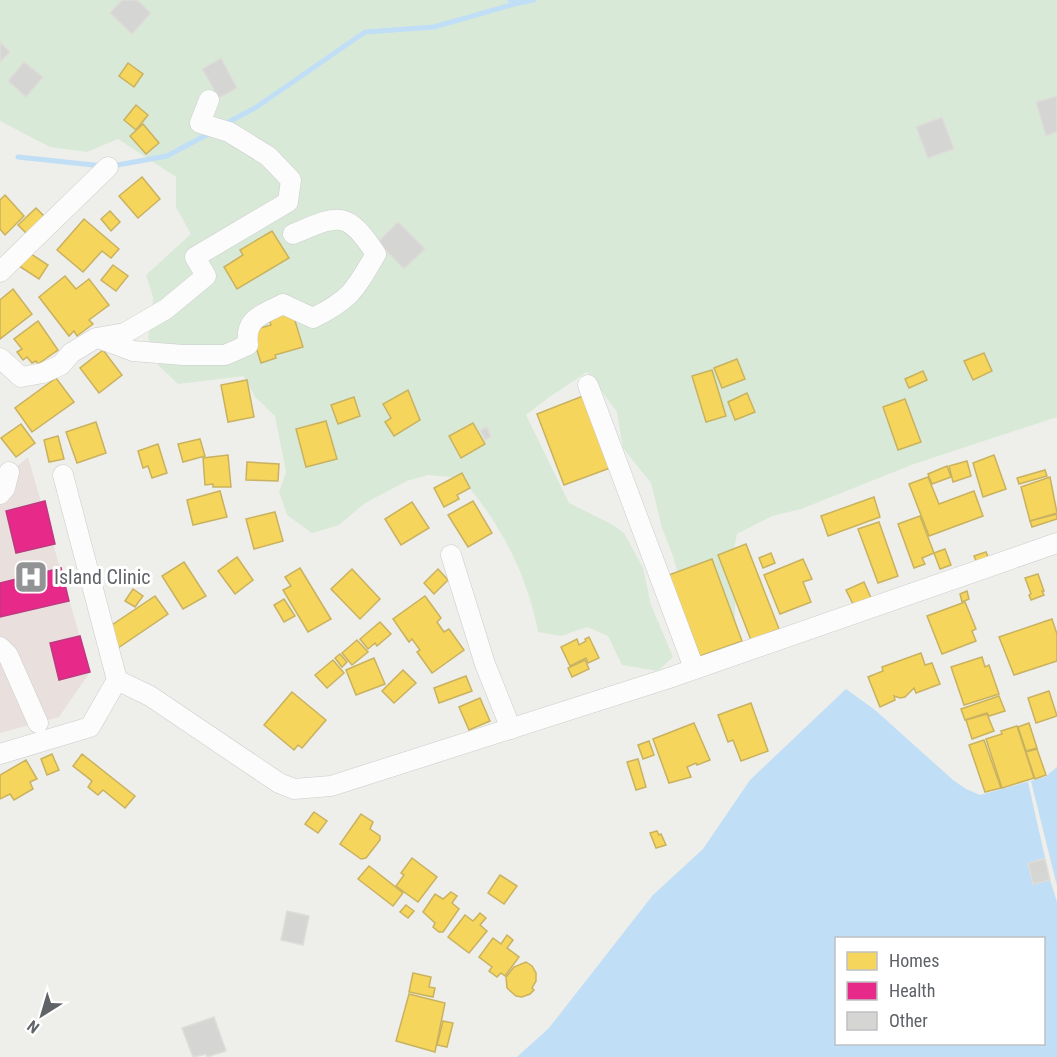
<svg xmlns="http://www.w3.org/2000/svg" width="1057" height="1057" viewBox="0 0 1057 1057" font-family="'Roboto Condensed',sans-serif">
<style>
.medical{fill:#e9e0de}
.green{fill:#d8ead7}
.water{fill:#c0def6;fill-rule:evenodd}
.pier{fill:#eeeeea}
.homes{fill:#f6d55c;stroke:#c9b25f;stroke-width:1.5}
.health{fill:#e7298a;stroke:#be3a80;stroke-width:1.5}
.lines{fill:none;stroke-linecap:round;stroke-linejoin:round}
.stream{stroke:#c0def6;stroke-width:5}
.building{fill:#d5d5d3;stroke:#deddd9;stroke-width:1.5}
.street-casing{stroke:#cbcccb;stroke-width:21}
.street{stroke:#fcfcfc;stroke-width:20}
.labels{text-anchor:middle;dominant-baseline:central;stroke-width:6;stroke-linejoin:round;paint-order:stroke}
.poi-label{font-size:20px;fill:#5f6267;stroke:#fff;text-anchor:start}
</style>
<rect width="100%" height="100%" fill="#eeeeea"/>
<!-- medical -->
<polygon class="medical" points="28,457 90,672 59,717 0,733 0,481"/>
<!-- green -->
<path class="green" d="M0,0H1057V417L914,464L801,509L772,516L737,534L734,549L736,590L734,630L694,631L673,556L662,528L651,483L623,448L617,412L587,372L548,398L526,415L569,503L613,525L624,533L643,568L651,605L673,657L658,671L622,665L608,636L587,627L561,636L538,632C527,574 500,522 461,478L428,475L407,481L365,503L339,525L312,533L287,515L279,492L286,472L275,416L255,397L244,376L178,384L159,366L148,337L152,321L153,297L146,275L191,234L176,207V177L118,139L87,152L50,147L0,121Z"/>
<!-- water -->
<path class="water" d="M846,689L875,710L953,780L966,789L980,795L1045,777L1057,767V1057H517L549,1028L653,895L703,849L750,780ZM836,938H1044V1044H836Z"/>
<!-- pier -->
<polygon class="pier" points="1031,781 1057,886 1057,902 1050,880 1033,884 1028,863 1045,858 1028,782"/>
<!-- homes -->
<g class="homes">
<polygon points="128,63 143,74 134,87 119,76"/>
<polygon points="136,105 148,115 136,130 124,120"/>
<polygon points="143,124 159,143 146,154 130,136"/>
<polygon points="142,177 160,199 138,218 119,196"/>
<polygon points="5,195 24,216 5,235 0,229 0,200"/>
<polygon points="36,208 45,217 27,234 18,225"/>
<polygon points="110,211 120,222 111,231 101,219"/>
<polygon points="84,219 119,249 111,258 102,251 83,272 57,250"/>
<polygon points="272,231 289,258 237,289 224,267 243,255 240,250"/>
<polygon points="28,252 48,265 39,279 19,266"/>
<polygon points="113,265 128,276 116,291 101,280"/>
<polygon points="65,276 76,289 89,279 109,305 89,320 93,324 77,336 74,331 69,336 39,297"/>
<polygon points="13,289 32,314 0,339 0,300"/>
<polygon points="292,311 303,347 275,355 276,358 261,363 254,341 253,330 271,325 269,318"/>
<polygon points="38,321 58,350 38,364 36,361 32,363 27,357 23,360 17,352 22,349 14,339"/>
<polygon points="103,350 122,375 99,393 80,368"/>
<polygon points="984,353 992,371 973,380 964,361"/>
<polygon points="737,359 745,379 722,388 714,368"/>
<polygon points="712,370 726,416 706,422 692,376"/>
<polygon points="923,371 927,380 909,388 905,379"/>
<polygon points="56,378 74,402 32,432 15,408"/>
<polygon points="247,380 254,417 228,422 221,385"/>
<polygon points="408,390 420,420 394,436 385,422 391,418 383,404"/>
<polygon points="747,393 755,412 735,420 728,402"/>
<polygon points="583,396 610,468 564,485 537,414"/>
<polygon points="354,397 360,416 338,424 331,405"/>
<polygon points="905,399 921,442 898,450 883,407"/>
<polygon points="326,421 337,459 306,467 296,429"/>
<polygon points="96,422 106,453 77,463 66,432"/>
<polygon points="473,423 485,444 461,458 449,436"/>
<polygon points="21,424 35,443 16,457 1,438"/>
<polygon points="58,436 64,459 49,462 44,440"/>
<polygon points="200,439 205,456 183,462 178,444"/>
<polygon points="158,444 167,473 152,478 148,466 143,468 138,451"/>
<polygon points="228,455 231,487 213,487 213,484 205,485 203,458"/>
<polygon points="994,455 1006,489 983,497 973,463"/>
<polygon points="967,461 971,476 953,482 949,466"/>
<polygon points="247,462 279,464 278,481 246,480"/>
<polygon points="947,466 951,477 932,484 928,474"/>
<polygon points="1045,470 1047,476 1019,484 1017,478"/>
<polygon points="462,473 470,488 457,495 459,499 444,507 434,488"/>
<polygon points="928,477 939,504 974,491 983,516 929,536 909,484"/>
<polygon points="1050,477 1057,513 1030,521 1021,487"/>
<polygon points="220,491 227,517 193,525 187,500"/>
<polygon points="874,497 880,517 828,536 821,516"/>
<polygon points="473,501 492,533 468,547 448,515"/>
<polygon points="412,502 429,528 401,545 385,519"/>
<polygon points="275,512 283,541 254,549 246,519"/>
<polygon points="1057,514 1057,519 1032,527 1030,521"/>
<polygon points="920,516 934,553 922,558 925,564 914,568 898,524"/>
<polygon points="879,522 898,576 878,583 858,529"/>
<polygon points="746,544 779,629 751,640 718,555"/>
<polygon points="945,549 951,565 940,569 934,553"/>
<polygon points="986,552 989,559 977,563 974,556"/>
<polygon points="771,553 775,563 763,568 759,558"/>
<polygon points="237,557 253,580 235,594 218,571"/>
<polygon points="712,559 742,641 700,656 669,575"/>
<polygon points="803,559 812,579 803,582 811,602 780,614 764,575"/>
<polygon points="184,562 206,596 183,609 162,576"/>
<polygon points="300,568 331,619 308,632 283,590 291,586 285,577"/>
<polygon points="352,569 380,599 360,619 331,589"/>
<polygon points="438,569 448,580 434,594 424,583"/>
<polygon points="1038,574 1044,591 1042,591 1044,595 1031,600 1029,595 1031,594 1025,578"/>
<polygon points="864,582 871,598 854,606 846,590"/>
<polygon points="133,589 143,596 135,607 125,601"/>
<polygon points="967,591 969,599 962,602 960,594"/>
<polygon points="155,596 168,614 118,648 106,629"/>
<polygon points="425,596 441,618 437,622 444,632 449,629 464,650 432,673 417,652 420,650 412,639 409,642 393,619"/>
<polygon points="284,599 295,616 284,622 274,605"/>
<polygon points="965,602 976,629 972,631 976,641 942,654 927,616"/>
<polygon points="1052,619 1057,634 1057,661 1014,675 999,637"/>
<polygon points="380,622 391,634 377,646 375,643 368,649 360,639"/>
<polygon points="589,637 599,658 588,663 586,658 570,666 561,647 577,639 579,645 586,641 585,639"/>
<polygon points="357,640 368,652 352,665 342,653"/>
<polygon points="921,653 925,665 932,663 940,684 916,693 914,688 905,697 900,698 894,696 895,700 880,707 868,677 883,671 882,667"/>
<polygon points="340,654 347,662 342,667 335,658"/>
<polygon points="982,657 985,667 989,665 999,694 964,705 951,667"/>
<polygon points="374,658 385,684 356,695 346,670"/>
<polygon points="333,660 344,673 327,688 315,675"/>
<polygon points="585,660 589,669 572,677 568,668"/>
<polygon points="403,670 416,683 394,703 382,691"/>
<polygon points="466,676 472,691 439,703 434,688"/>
<polygon points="1049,691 1057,716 1036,723 1028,698"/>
<polygon points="292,692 326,720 302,748 298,745 294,750 264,725"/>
<polygon points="999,696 1005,711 989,716 987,713 965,720 961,709"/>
<polygon points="480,698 490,721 469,730 459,707"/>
<polygon points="751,703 768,751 741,761 733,740 728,742 718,715"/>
<polygon points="987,714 994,731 972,739 966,720"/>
<polygon points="694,723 710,760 697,765 696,763 687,767 691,777 669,783 653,739"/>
<polygon points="1029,723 1037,748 1026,751 1018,727"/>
<polygon points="1017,726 1034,778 1002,788 986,739 1002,734 1001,731"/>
<polygon points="984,740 1001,788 985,792 969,745"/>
<polygon points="649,741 654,755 643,759 638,745"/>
<polygon points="1037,749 1046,775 1035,779 1026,752"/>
<polygon points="52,754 59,770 47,775 41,759"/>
<polygon points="82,754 135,796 125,808 103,790 98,795 88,787 92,781 73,766"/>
<polygon points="638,759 646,787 636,790 627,762"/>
<polygon points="26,760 37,779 30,782 33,789 14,800 10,794 0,799 0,775"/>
<polygon points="314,812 327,821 318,833 305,824"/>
<polygon points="361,814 373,822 370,829 380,836 380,840 366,858 361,859 340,844"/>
<polygon points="657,831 659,835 661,834 666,845 656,848 650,833"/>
<polygon points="412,858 437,877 418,902 396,886 404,875 401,873"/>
<polygon points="369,866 403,893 393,906 358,879"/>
<polygon points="500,875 517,886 504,904 488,893"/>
<polygon points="451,892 457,896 452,903 459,909 443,932 439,932 433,927 435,923 423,912 435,894 443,899"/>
<polygon points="406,905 414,911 408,918 400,912"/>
<polygon points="480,913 486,918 480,925 487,931 469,953 448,937 465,915 473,921"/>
<polygon points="507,935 513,940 507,948 519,957 505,976 501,973 497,977 489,971 492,967 479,957 493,938 501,944"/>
<polygon points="526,962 532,966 536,973 536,981 532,988 534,990 530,994 522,997 516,996 507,988 506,977 514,967"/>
<polygon points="413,973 431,977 429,987 435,988 433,997 409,992"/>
<polygon points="409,994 445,1003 435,1052 396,1041"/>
<polygon points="443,1021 453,1023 447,1047 437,1045"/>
</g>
<!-- health -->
<g class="health">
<polygon points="45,501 55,544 16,553 6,511"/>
<polygon points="61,568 69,601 0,617 0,583"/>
<polygon points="80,636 90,672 59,680 50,643"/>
</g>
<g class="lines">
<!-- stream -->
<g class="stream">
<polyline points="510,0 518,3 534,0"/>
<polyline points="223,125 255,108 365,32 434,27 518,3"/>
<polyline points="18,157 103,166"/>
<polyline points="112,166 167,156 210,133"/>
</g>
</g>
<!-- building -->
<g class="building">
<polygon points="122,0 137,0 151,13 132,34 110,13"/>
<polygon points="0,42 10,52 0,62"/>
<polygon points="221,58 237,88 219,98 202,69"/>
<polygon points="24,62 43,77 26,97 8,81"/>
<polygon points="1057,96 1057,132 1046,136 1036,102"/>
<polygon points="942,117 954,149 928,158 916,127"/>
<polygon points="398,222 425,249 404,269 378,242"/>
<polygon points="487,427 491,437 485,440 480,430"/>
<polygon points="1045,859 1050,880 1033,884 1028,863"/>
<polygon points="287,911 309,916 303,945 281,940"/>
<polygon points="214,1017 226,1051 207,1057 206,1054 193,1057 182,1028"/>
</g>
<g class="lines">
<defs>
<g id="street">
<polyline points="0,272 108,167"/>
<path d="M98,338L133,351L183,355H225L248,345C244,318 263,314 283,304L313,318C351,299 355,290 376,254C346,209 339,215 293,234"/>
<polyline points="0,358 21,377 43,373 61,365 71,353 96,338 125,333 166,309 206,276 195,257 288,202 291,180 268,156 229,132 200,123 209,100"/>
<polyline points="588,385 694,668"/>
<polyline points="0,494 5,488 9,472"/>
<polyline points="451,555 485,664 511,729"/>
<polyline points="0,647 8,655 38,723"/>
<polyline points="117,680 150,696 279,783 294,789 331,786 666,679 1057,543"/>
<polyline points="0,754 90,727 117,680 63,475"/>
</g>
</defs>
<!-- street casing -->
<use href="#street" class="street-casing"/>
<!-- street -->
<use href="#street" class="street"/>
</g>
<!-- icons -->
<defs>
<symbol id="hospital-square" viewBox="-11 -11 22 22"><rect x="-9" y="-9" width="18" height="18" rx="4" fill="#919395" stroke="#fff"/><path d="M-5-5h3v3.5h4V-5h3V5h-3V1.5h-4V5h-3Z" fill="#fff"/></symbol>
</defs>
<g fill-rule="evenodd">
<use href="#hospital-square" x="12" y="558" width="38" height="38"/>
</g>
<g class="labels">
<!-- poi labels -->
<g class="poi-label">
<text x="54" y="577">Island Clinic</text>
</g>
</g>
<!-- legend -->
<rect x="835" y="937" width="210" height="108" fill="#ffffff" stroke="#bfc0c2" stroke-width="1.5"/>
<rect x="847" y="952" width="30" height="18" fill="#f6d55c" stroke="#bfc0c2" stroke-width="1.5"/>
<text x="889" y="967" font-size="18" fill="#5f6267">Homes</text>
<rect x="847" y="982" width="30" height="18" fill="#e7298a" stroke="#bfc0c2" stroke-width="1.5"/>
<text x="889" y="997" font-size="18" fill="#5f6267">Health</text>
<rect x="847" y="1012" width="30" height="18" fill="#d5d5d3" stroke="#bfc0c2" stroke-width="1.5"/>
<text x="889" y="1027" font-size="18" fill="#5f6267">Other</text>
<!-- north arrow -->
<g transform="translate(42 1015) rotate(217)" stroke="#ffffff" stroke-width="4.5" paint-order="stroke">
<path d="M0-4.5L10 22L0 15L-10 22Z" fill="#5f6267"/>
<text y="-9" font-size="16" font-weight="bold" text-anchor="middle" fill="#5f6267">N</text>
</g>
</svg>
